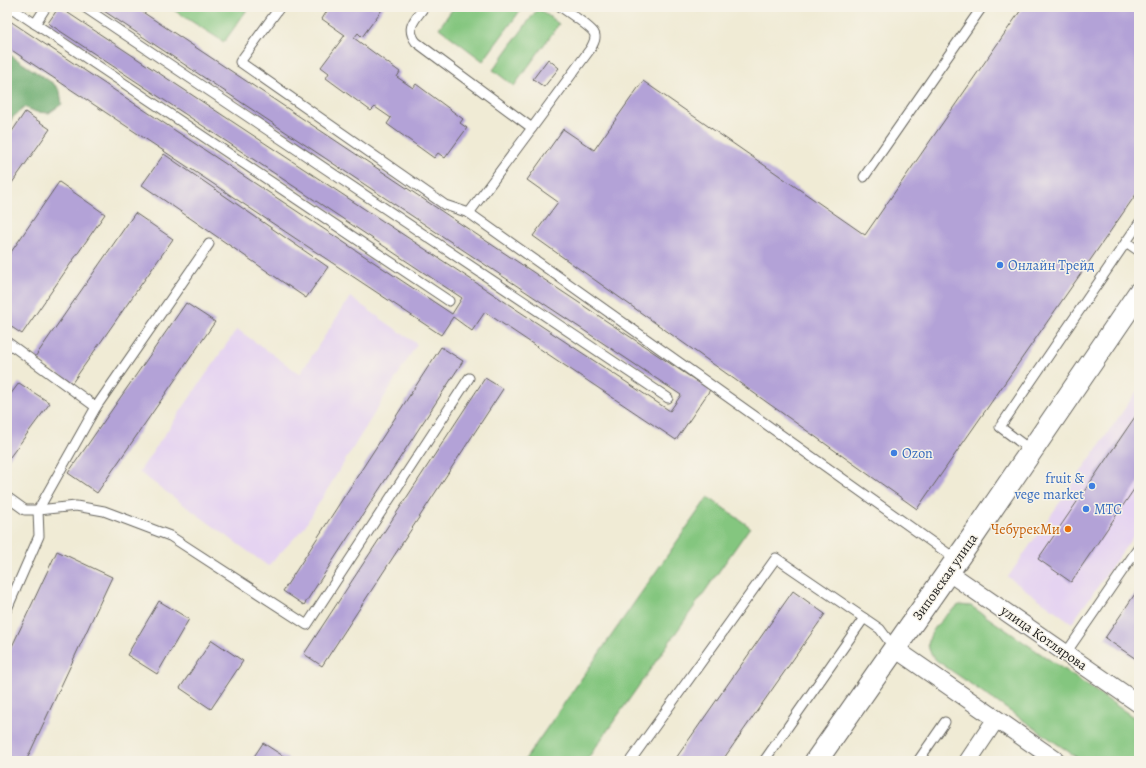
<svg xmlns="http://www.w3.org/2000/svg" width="1146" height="768" viewBox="0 0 1146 768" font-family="Alegreya,serif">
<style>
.built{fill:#e5d3f1}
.green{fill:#84c67f;stroke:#50714e}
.forest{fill:#6bab6e;stroke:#446445}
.building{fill:#b3a2d7}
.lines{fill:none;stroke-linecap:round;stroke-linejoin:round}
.lane-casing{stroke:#66645d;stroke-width:11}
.street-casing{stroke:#66645d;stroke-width:19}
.secondary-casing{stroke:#66645d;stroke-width:24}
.lane{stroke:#fff;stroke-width:9}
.street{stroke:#fff;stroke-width:17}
.secondary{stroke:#fff;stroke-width:22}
.shop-dot{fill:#3f7fe0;stroke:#f7f3e8;stroke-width:1.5}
.food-dot{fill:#e8710a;stroke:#f7f3e8;stroke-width:1.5}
.labels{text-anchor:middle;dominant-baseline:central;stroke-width:3;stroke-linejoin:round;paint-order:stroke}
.shop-label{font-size:14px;fill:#366cbe;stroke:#f7f3e8;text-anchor:start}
.food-label{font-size:14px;fill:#c56008;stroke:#f7f3e8;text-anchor:end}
.street-label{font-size:14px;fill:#1c1c1c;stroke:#f7f3e8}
</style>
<rect width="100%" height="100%" fill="#f7f3e8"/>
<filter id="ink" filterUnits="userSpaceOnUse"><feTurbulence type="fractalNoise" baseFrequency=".025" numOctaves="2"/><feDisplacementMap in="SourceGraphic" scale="8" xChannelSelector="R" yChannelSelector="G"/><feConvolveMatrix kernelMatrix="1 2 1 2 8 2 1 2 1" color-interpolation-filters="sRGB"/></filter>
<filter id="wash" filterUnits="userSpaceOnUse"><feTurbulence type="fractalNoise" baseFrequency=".012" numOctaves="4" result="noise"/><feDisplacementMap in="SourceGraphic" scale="16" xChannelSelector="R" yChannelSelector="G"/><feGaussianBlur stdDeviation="0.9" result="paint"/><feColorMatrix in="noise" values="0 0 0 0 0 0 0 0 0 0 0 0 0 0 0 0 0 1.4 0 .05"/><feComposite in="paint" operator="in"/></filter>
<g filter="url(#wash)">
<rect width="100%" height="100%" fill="#f0ebd5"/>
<!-- built -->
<g class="built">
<polygon points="350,297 417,344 303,529 268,566 139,472 237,329 300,374"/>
<polygon points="1139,388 1139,528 1072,623 1008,577"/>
</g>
<!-- green -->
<g class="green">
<polygon points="169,7 249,7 224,42"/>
<polygon points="454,7 523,7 483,61 439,28"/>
<polygon points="538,8 559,24 514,86 493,70"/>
<polygon points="708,497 750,527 586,761 524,761"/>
<path d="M959,605L971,606L1139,721V761H1082L936,660C934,657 930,653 929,649C924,633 948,613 959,605Z"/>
</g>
<!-- forest -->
<polygon class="forest" points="7,53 54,84 60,91 62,104 49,113 36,112 25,107 13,117 7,126"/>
<g id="blocks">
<!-- building -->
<g class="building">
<polygon points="59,7 670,411 681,395 98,7 135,7 710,390 676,440 485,312 472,331 453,317 441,335 7,47 7,19 452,314 462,298 48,23"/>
<polygon points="324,7 384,7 362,37 358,33 354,38 400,72 397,77 413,88 416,84 463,119 460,123 467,128 445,158 438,153 434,158 387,124 391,118 375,107 371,111 326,78 329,73 321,67 345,35 322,19 327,11 323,8"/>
<polygon points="1023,7 1139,7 1139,190 917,509 533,236 558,202 527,180 559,135 563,129 594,150 643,81 865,235"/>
<polygon points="548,59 559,68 544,87 533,79"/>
<polygon points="25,112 50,129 7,190 7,139"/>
<polygon points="164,154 328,267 306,298 142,185"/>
<polygon points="59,182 105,214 22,334 7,324 7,258"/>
<polygon points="135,213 173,239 72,383 35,357"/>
<polygon points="186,303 215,322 97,493 68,473"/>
<polygon points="441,347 463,361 304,605 283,591"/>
<polygon points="485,378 503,389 322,666 304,654"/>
<polygon points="19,383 50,403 7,461 7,399"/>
<polygon points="1139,411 1139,482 1071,582 1038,559"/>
<polygon points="57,551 112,577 26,761 12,761 7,759 7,657"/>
<polygon points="1139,588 1139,661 1105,638"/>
<polygon points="793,591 825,614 743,731 722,761 674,761"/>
<polygon points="159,601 189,619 157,674 127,655"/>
<polygon points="212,640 243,661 211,709 180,688"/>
<polygon points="263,743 291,761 251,761"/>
</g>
</g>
</g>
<g filter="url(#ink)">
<use href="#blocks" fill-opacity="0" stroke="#66645d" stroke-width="1"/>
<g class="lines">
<defs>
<g id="lane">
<polyline points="10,7 449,301"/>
<polyline points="84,7 668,398"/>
<polyline points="280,7 240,62 445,205 469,213 957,560"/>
<path d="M424,7C415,20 405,27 416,42L532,128L469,213"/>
<polyline points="35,24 46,7"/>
<path d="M532,128L591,48C593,44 597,38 594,33C591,27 568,12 561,7"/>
<polyline points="864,177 982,7"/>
<polyline points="1126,242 1139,251"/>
<polyline points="7,342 96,407 38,510"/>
<polyline points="96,407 209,244"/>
<polyline points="1032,451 1000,427 1139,223"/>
<polyline points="7,497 25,510 38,510 39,536 7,609"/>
<polyline points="38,510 76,506 104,511 170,536 307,625 469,378"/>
<polyline points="1066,653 1139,547"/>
<polyline points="630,761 776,558 880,629 894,648"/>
<polyline points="764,761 864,618"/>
<polyline points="918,761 945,722"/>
</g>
<g id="street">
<polyline points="948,572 1139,704"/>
<polyline points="894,648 1057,761"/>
<polyline points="968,761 996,719"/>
</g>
<polyline id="secondary" points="816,761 974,535 1139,293"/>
</defs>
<!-- lane casing -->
<use href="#lane" class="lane-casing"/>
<!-- street casing -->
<use href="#street" class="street-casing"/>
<!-- secondary casing -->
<use href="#secondary" class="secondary-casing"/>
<!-- lane -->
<use href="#lane" class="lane"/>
<!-- street -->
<use href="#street" class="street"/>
<!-- secondary -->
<use href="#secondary" class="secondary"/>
</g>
</g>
<!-- markers -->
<g class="shop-dot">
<circle cx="1000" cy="265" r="4"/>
<circle cx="894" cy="453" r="4"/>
<circle cx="1092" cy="486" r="4"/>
<circle cx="1086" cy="509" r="4"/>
</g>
<circle class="food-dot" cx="1068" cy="529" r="4"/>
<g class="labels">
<!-- shop labels -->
<g class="shop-label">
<text x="1008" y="265">Онлайн Трейд</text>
<text x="902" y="453">Ozon</text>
<text x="1084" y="478" text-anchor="end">fruit &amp;<tspan x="1084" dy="16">vege market</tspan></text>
<text x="1094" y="509">МТС</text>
</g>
<!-- food labels -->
<g class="food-label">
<text x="1060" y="529">ЧебурекМи</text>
</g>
<!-- street labels -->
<g class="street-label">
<text transform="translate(945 577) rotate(-55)">Зиповская улица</text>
<text transform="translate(1044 638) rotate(35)">улица Котлярова</text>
</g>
</g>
<!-- margin -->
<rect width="1146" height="768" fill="none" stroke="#f7f3e8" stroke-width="24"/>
</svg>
